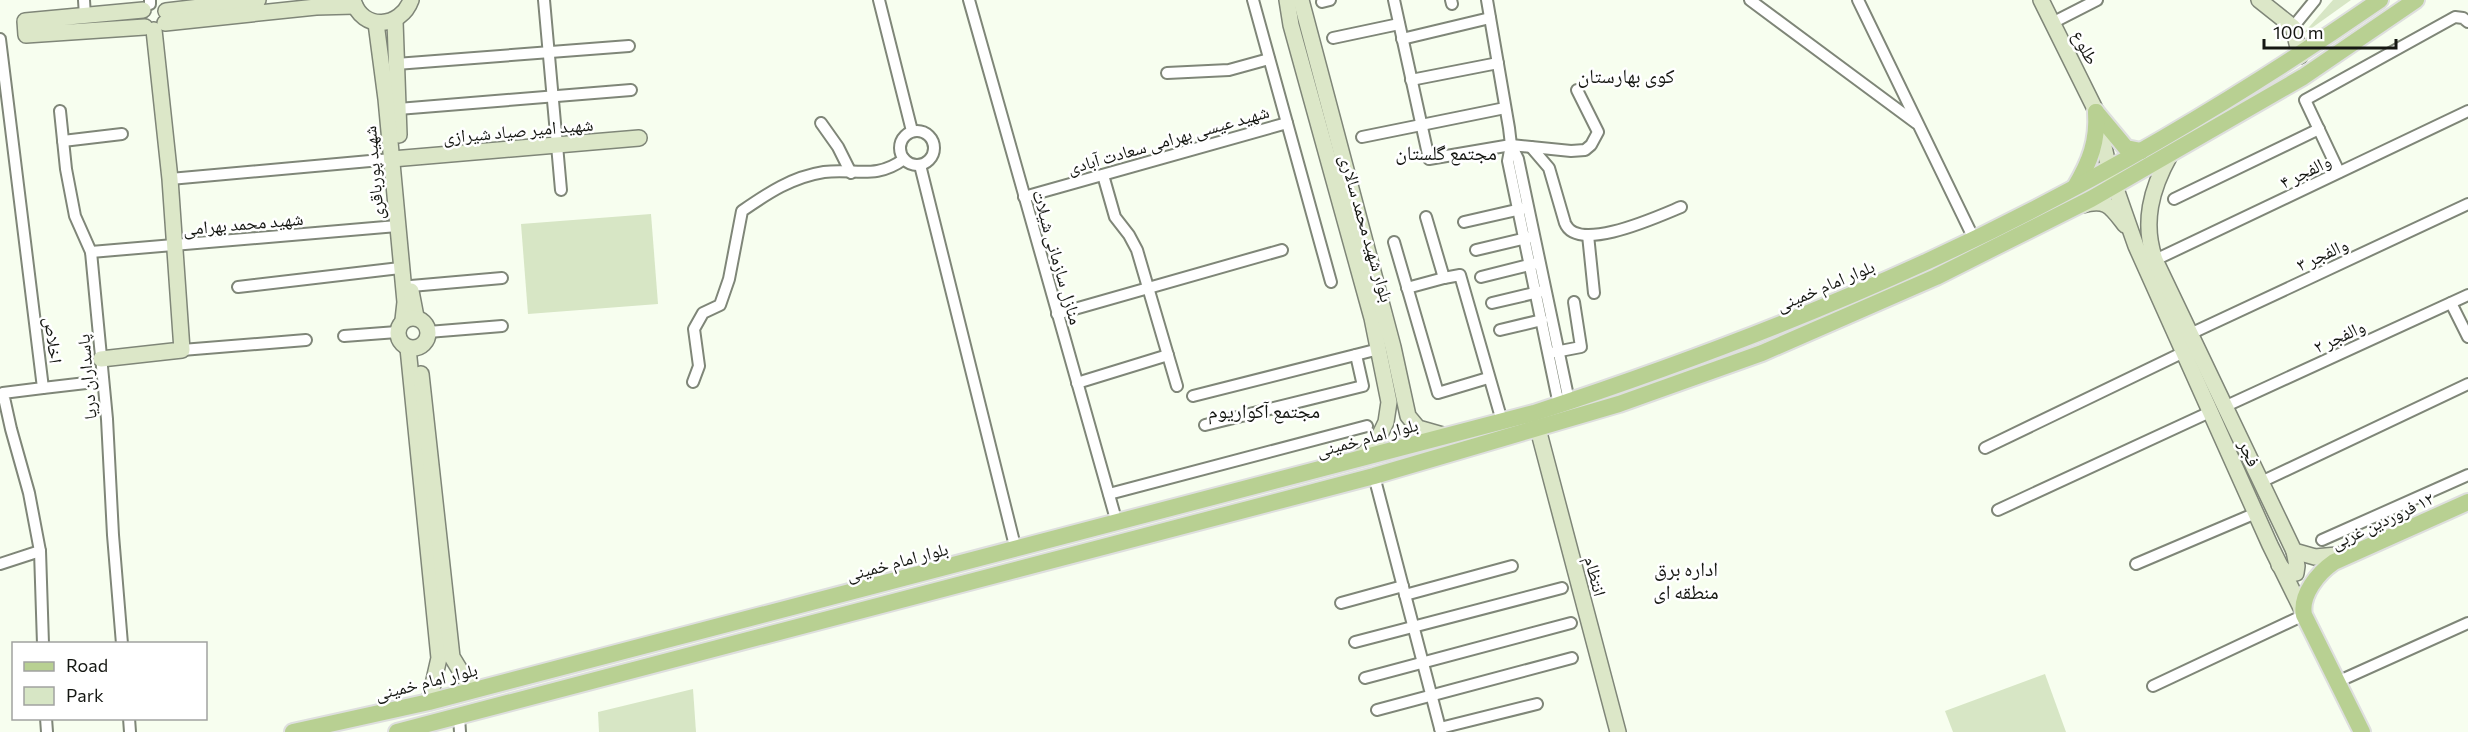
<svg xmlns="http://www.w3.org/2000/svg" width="2468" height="732" viewBox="0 0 2468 732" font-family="Commissioner,'Noto Naskh Arabic',sans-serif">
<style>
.green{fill:#d7e6c5}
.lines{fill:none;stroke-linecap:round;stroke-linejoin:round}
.street-casing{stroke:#7f8678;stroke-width:14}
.secondary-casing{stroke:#7f8678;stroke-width:18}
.primary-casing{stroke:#dedfde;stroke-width:20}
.street{stroke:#fff;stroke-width:10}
.secondary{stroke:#dce7c8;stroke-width:15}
.primary{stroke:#b8d092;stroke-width:16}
.labels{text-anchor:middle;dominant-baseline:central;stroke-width:5;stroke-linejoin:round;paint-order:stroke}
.street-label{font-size:18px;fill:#151712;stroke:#fff}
.neighbourhood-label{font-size:20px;fill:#151712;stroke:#fff}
</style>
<rect width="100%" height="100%" fill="#f7feef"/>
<!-- green -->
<g class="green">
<polygon points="2333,0 2351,0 2302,35"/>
<polygon points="651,214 658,304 528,314 521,224"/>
<polygon points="2045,674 2066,732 1953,732 1945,711"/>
<polygon points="693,689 696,732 599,732 598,712"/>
</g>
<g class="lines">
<defs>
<g id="street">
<polyline points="84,0 85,16"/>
<polyline points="150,0 150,4"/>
<polyline points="544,0 561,190"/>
<polyline points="879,0 912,131"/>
<polyline points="969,0 1117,523"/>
<polyline points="1253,0 1331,282"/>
<polyline points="1394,0 1429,159 1511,145 1571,151 1585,150 1591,145 1598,132 1577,90"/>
<polyline points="1451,0 1452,4"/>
<polyline points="1487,0 1509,128 1511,145 1508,161 1559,405"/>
<polyline points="1750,0 1916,123"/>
<polyline points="1858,0 1974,239"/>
<polyline points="1322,2 1330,0"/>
<polyline points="2052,23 2097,0"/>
<polyline points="2293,27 2315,0"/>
<polyline points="1333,38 1399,24"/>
<polyline points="0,39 43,388 3,393 11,429 29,493 40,551 43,644"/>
<polyline points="1402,39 1490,18"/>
<polyline points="396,64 629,46"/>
<polyline points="1167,73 1229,70 1269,59"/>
<polyline points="1411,80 1498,63"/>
<polyline points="398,109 631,90"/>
<polyline points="60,111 66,169 75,216 91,252 107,419 113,535 122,644"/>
<polyline points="821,123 838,147 851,173"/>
<circle cx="917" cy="148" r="17"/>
<polyline points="1362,137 1505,108"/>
<polyline points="63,141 122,134"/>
<polyline points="1511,145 1518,159 1569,401"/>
<path d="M1531,147L1549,168L1565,223C1577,254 1659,216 1681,207"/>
<polyline points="920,165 1016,550"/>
<polyline points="2339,172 2305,100 2455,17 2463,18 2468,22"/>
<polyline points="1103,175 1115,217 1129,235 1137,250 1177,386"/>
<polyline points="170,179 392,159"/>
<polyline points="1024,197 1287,123"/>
<polyline points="2174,199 2319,129"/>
<polyline points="1426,217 1444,278 1460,275 1502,421"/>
<polyline points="1464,222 1525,208"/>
<polyline points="1588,235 1594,293"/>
<polyline points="1394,242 1438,393 1488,378"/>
<polyline points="1476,250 1531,237"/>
<polyline points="91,252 397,226"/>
<polyline points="2155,260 2468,111"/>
<polyline points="1481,277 1537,263"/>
<polyline points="411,286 502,278"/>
<polyline points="238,287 400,268"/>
<polyline points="1407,288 1444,278"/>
<polyline points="1492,303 1543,291"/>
<polyline points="2451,303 2468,337"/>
<polyline points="1057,314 1282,250"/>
<polyline points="1500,330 1542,320"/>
<polyline points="428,332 502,326"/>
<polyline points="2190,334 2468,204"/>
<polyline points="344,336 397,332"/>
<polyline points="182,350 306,340"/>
<polyline points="1555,352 1581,347 1574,302"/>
<path d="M693,382L699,366L694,329L703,313L720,305L729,279L742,211C768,193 792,177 824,172C855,168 876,180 904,159"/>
<polyline points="1077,383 1168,355"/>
<polyline points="43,388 86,383"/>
<polyline points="1193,396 1379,349"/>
<polyline points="2224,407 2468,295"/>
<polyline points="1205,425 1363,386 1356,355"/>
<polyline points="1985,448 2184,352"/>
<polyline points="1374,476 1441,732"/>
<polyline points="2261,482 2468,384"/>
<polyline points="1109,494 1367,426"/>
<polyline points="1998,510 2210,412"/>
<polyline points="2322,540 2468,475"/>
<polyline points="0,564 40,551"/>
<polyline points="2136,564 2256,513"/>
<polyline points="1405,595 1512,566"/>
<polyline points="1341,603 1403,586"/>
<polyline points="1355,642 1562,588"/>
<polyline points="1365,678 1571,623"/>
<polyline points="2337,682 2468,623"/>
<polyline points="2153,686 2304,615"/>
<polyline points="1377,710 1572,658"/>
<polyline points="459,717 460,732"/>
<polyline points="46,718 47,732"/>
<polyline points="129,718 130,732"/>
<polyline points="1440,728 1537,704"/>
</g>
<g id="secondary">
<path d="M353,0C362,32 401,28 411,0"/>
<polyline points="1287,0 1291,25 1372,318 1389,402 1386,422 1376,443 1358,459"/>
<polyline points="1301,0 1393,347 1408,416 1418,428 1446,436"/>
<polyline points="2041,0 2101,121"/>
<polyline points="2259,0 2293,27 2300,56"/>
<polyline points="143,10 25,21 26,35 145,27"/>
<polyline points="166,11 258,0"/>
<polyline points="395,21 399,135"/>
<polyline points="165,23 316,7 355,6"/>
<polyline points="376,23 386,99 405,302 403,320"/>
<polyline points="2098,120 2109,169 2136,246 2270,545 2303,612"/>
<path d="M2170,155C2151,189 2142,223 2155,260L2294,551L2315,557L2348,554"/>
<polyline points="392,159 639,138"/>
<path d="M2082,205C2107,198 2111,207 2125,225"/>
<polyline points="411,291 416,317"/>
<circle cx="413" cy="333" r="15"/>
<polyline points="408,348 439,658 429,702"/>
<polyline points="101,359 182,350 170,179 154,30"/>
<polyline points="421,374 452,657 472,690"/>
<polyline points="1538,429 1618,732"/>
<polyline points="2279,565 2288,574 2296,573 2297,566 2294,551"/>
</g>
<g id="primary">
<polyline points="2096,112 2126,148 2141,151"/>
<path d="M2075,187C2090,162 2098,141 2096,112"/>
<path d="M293,732L429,702L1534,413C1668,369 1800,320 1928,261C2086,188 2237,99 2380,0"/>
<polyline points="397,732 1374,476 1619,404 1762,353 1936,277 2091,199 2303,77 2416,0"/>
<path d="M2362,732L2304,615C2300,595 2318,573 2334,562L2468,502"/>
</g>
</defs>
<!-- street casing -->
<use href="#street" class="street-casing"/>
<!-- secondary casing -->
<use href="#secondary" class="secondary-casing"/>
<!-- primary casing -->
<use href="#primary" class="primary-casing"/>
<!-- street -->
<use href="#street" class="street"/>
<!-- secondary -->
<use href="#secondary" class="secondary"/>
<!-- primary -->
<use href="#primary" class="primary"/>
</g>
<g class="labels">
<!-- street labels -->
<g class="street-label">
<text transform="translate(2086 47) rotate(63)">طلوع</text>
<text transform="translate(518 130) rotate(-5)">شهید امیر صیاد شیرازی</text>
<text transform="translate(1168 139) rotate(-16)">شهید عیسی بهرامی سعادت آبادی</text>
<text transform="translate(2305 171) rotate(-26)">والفجر ۴</text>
<text transform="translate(373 173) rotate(-95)">شهید پورباقری</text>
<text transform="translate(243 223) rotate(-5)">شهید محمد بهرامی</text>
<text transform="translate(1367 228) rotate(74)">بلوار شهید محمد سالاری</text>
<text transform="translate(2322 254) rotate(-25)">والفجر ۳</text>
<text transform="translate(1058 257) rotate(74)">منازل سازمانی شیلات</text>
<text transform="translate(1825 285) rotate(-23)">بلوار امام خمینی</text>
<text transform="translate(2339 336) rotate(-25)">والفجر ۲</text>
<text transform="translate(54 340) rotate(83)">اخلاص</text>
<text transform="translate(86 377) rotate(-95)">پاسداران دریا</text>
<text transform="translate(1367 437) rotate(-15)">بلوار امام خمینی</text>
<text transform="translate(2250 453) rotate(66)">فجر</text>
<text transform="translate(2382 520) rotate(-25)">١٢ فروردین غربى</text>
<text transform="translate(897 561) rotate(-15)">بلوار امام خمینی</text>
<text transform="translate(1596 576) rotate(75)">انتظام</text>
<text transform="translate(426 681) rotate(-14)">بلوار امام خمینی</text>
</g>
<!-- neighbourhood labels -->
<g class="neighbourhood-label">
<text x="1626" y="75">کوی بهارستان</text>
<text x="1446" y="152">مجتمع گلستان</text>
<text x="1264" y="410">مجتمع آکواریوم</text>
<text x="1686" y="568">اداره برق<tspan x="1686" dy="23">منطقه ای</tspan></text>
</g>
</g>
<!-- legend -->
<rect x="12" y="642" width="195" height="78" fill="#ffffff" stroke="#a1a2a0" stroke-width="1.5"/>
<rect x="24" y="662" width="30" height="9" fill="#b8d092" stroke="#a1a2a0" stroke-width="1.5"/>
<text x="66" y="672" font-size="18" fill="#151712">Road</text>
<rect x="24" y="687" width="30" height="18" fill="#d7e6c5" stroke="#a1a2a0" stroke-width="1.5"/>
<text x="66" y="702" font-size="18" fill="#151712">Park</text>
<!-- scale -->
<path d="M2264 39v9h132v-9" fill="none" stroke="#151712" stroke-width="3"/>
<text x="2273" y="39" font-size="18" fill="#151712" stroke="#ffffff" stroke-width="4.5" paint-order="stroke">100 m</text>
</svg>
